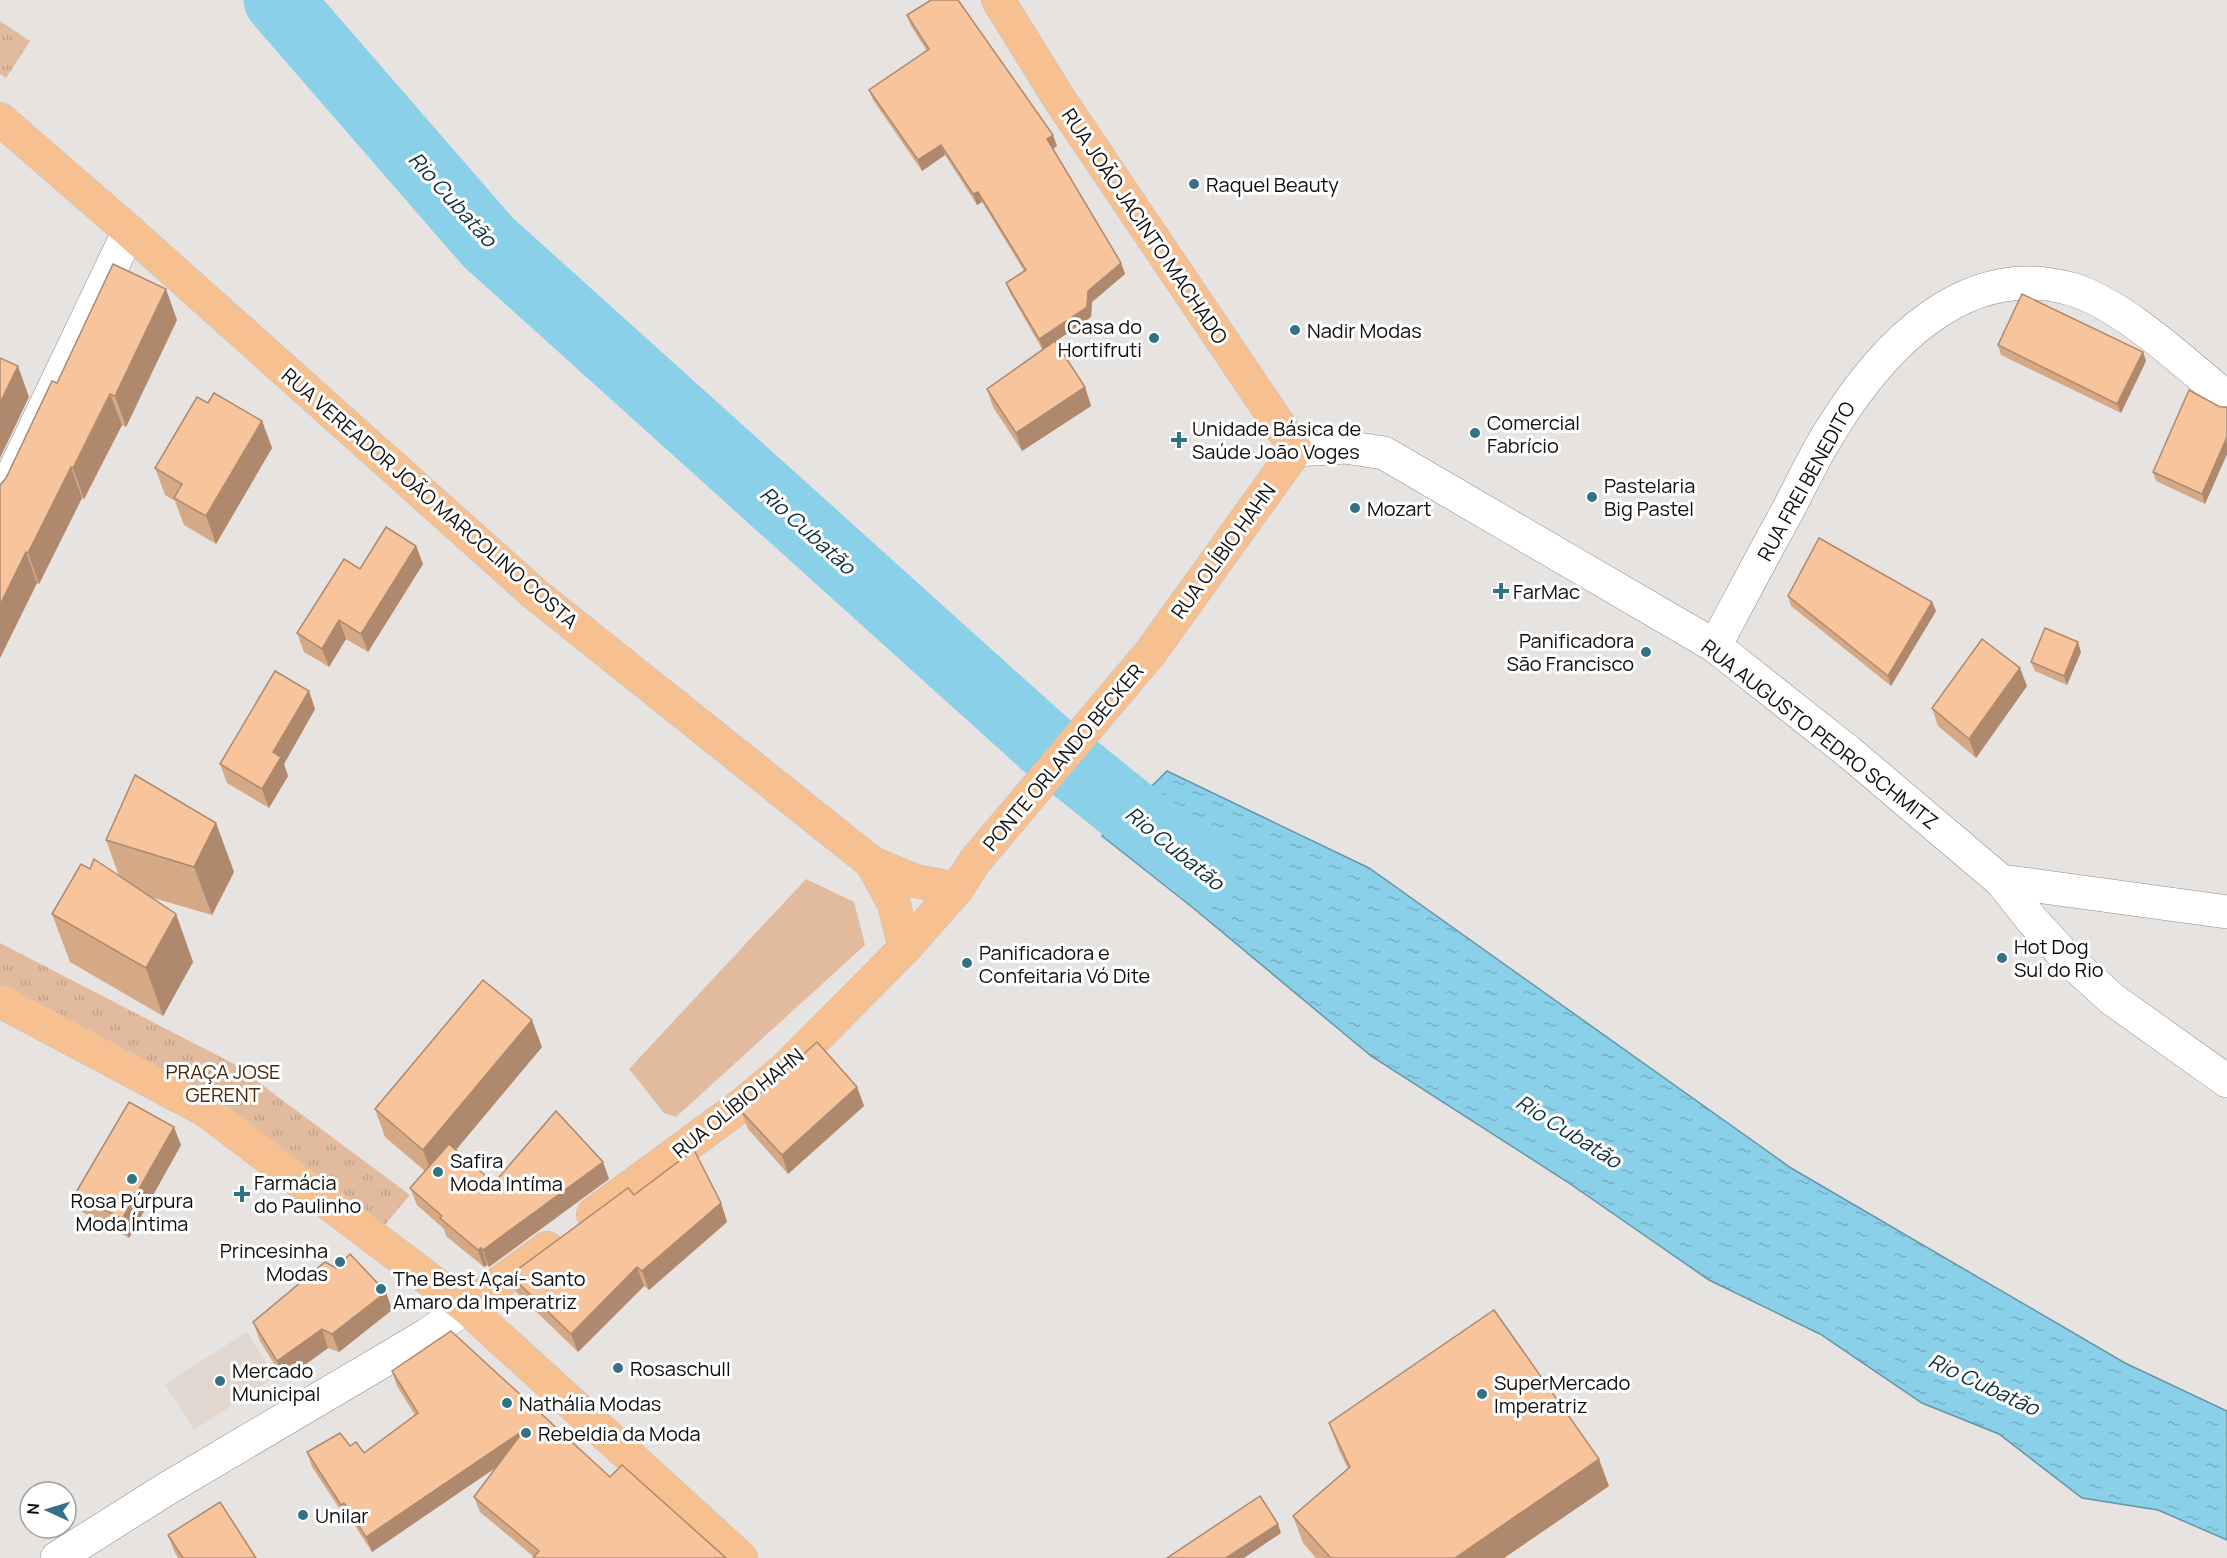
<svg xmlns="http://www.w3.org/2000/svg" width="2227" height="1558" viewBox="0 0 2227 1558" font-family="Manrope,sans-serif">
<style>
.built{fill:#e1d7cf}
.grass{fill:#e2bb9e}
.park{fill:url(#park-tufts)}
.water{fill:url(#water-ripples);stroke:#6496a6;stroke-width:1.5}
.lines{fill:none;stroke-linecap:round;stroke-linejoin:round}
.river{stroke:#89d0e8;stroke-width:69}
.minor-casing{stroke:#8f8c89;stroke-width:34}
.major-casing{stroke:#c1c0c0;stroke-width:34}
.minor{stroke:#fff;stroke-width:33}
.major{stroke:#f7c091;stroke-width:33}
.wall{fill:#d5a986}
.shaded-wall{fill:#ae896d}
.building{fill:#f8c49c;stroke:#ae896d;stroke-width:1.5}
.poi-dot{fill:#327286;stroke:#fff;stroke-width:2}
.labels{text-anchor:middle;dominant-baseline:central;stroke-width:6;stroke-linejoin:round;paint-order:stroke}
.poi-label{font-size:20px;fill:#0f0e0d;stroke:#fff;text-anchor:start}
.street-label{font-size:20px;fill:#0f0e0d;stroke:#fff}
.park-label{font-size:20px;fill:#4a290a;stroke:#fff}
.water-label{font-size:21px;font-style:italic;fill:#0e313c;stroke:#fff}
</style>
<defs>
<pattern id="park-tufts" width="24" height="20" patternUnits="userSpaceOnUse" patternTransform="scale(1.5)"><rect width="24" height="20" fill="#e2bb9e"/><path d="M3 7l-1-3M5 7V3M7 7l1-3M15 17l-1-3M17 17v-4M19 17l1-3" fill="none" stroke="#c1a087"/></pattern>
<pattern id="water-ripples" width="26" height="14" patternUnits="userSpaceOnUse" patternTransform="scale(1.5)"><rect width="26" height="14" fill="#89d0e8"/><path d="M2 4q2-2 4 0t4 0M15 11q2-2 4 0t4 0" fill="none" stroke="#75b1c6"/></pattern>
</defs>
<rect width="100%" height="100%" fill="#e7e3e1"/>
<!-- built -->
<polygon class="built" points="247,1332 275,1377 194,1430 165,1384"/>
<!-- grass -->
<polygon class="grass" points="806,879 854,902 865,945 676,1117 664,1113 629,1069"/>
<!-- park -->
<g class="park">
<polygon points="0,21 30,41 6,78 0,74"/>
<polygon points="0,943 234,1064 410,1195 383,1227 0,989"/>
</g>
<!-- water -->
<polygon class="water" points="1167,771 1369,868 1791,1168 2125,1363 2227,1411 2227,1540 2158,1510 2082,1498 1999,1434 1922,1403 1820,1334 1709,1280 1566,1181 1371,1056 1192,907 1102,836"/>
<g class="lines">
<!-- river -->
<polyline class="river" points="278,0 488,242 1044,743 1202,870"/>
<defs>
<g id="minor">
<polyline points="1296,450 1345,447 1384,453 1715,646 1850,753 2001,881 2032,920 2065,956 2112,999 2227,1081"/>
<polyline points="0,501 129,231"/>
<path d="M1715,646C1739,601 1763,555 1788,510C1802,483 1815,455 1831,430C1882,347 1964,259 2071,289C2121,303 2186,364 2227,398"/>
<polyline points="2001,881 2227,912"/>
<polyline points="57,1558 168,1488 427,1335 466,1307"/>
</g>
<g id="major">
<polyline points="0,119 129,231 535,594 872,863 915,881 957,889"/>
<polyline points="872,863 894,904 905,948"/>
<polyline points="0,1001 205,1110 466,1307 741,1558"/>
<polyline points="593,1214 739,1107 784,1070 905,948 957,889 975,861 1151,652 1296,450 1060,100 998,0"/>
<polyline points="466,1307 547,1248"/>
</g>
</defs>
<!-- minor casing -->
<use href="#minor" class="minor-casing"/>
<!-- major casing -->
<use href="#major" class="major-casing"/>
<!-- minor -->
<use href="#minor" class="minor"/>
<!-- major -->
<use href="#major" class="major"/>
</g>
<!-- wall -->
<g class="wall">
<polygon points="907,15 1057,146 1053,149 1121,263 1125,274 1092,302 1091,317 1055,342 1085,387 1091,406 1022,451 993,407 987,389 1042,349 1010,293 1006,283 1024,271 982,202 977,205 945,155 922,171 873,100 869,90 927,51 911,26"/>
<polygon points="177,320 126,427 122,425 84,499 82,498 39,584 37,583 0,658 6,478 57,383"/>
<polygon points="1998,345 2143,352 2146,361 2121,413 2001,355"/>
<polygon points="208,403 262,421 272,448 216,544 184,525 175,501 165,495 155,468"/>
<polygon points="2220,407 2227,407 2227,454 2205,504 2156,481 2153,472"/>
<polygon points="416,546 423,564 368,652 346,639 329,667 304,652 297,633 360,569"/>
<polygon points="1788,596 1932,602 1936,611 1891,686 1791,606"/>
<polygon points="2081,652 2067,685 2035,671 2031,662"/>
<polygon points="2027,686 1976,758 1938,726 1932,708"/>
<polygon points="309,691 315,709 284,764 288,776 269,808 227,783 220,764"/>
<polygon points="216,823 234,872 212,915 150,897 176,914 193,962 163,1016 70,962 52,914 90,869 119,876 106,840"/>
<polygon points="542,1047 456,1150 494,1183 603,1162 609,1179 489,1267 487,1265 484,1267 446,1236 444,1229 417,1205 410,1188 425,1171 385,1137 375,1109"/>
<polygon points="857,1087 864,1106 788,1174 748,1129 741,1111"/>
<polygon points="181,1145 129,1238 82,1212 75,1194"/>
<polygon points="634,1195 721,1203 727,1222 649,1290 644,1286 578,1352 517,1293 510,1275"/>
<polygon points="336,1268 386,1292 392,1310 339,1352 328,1348 284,1380 260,1341 253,1322"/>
<polygon points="392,1371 610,1477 534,1557 480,1512 474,1497 496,1467 372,1552 350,1518 347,1520 312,1467 307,1452 350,1446 364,1453 415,1415 397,1386"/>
<polygon points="1329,1423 1609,1486 1504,1558 1316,1558 1303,1543 1293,1516 1348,1469 1339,1450"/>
<polygon points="168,1535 256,1558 178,1558 175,1553"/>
</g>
<!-- shaded-wall -->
<g class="shaded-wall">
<polygon points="1053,135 1057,146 1051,150 1047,139"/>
<polygon points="941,145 945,155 922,171 918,160"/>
<polygon points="978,192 982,202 977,205 973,194"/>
<polygon points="1121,263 1125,274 1092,302 1091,317 1043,350 1039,339 1088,291"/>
<polygon points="166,289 177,320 126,427 115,396"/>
<polygon points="2143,352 2146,361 2121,413 2117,404"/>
<polygon points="18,366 29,397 0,458 0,403"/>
<polygon points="1085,387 1091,406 1022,451 1016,433"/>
<polygon points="110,394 122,425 84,499 73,468"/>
<polygon points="262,421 272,448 216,544 206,516"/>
<polygon points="2227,437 2227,454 2205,504 2202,494"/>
<polygon points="71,467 82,498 39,584 28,553"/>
<polygon points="416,546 423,564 368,652 361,634"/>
<polygon points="26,552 37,583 0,658 0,605"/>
<polygon points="1932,602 1936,611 1891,686 1888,676"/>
<polygon points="339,620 346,639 329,667 322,649"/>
<polygon points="2078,642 2081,652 2067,685 2064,676"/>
<polygon points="2020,668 2027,686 1976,758 1969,739"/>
<polygon points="309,691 315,709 284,764 288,776 269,808 262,789 273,752"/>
<polygon points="216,823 234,872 212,915 194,867"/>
<polygon points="176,914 193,962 163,1016 146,968"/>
<polygon points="532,1020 542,1047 433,1177 423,1150"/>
<polygon points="857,1087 864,1106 788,1174 782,1155"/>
<polygon points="174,1127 181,1145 129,1238 122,1219"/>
<polygon points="603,1162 609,1179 489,1267 483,1250"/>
<polygon points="721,1203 727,1222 649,1290 642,1271"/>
<polygon points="481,1248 487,1265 484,1267 478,1250"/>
<polygon points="637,1267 644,1286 578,1352 571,1334"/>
<polygon points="386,1292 392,1310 339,1352 332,1334"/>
<polygon points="322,1329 328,1348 284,1380 277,1361"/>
<polygon points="524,1430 529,1445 372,1552 366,1537"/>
<polygon points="1599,1459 1609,1486 1504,1558 1455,1558"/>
<polygon points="1278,1524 1281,1533 1244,1558 1226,1558"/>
</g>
<!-- building -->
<g class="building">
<polygon points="931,0 958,0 1053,135 1047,139 1121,263 1088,291 1087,307 1039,339 1006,283 1026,270 978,192 973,194 941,145 918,160 869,90 929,49 907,15"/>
<polygon points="113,264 166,289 115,396 110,394 73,468 71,467 28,553 26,552 0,605 0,485 6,478 52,381 57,383"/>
<polygon points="2022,294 2143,352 2117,404 1998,345"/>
<polygon points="1055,341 1085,387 1016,433 987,389"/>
<polygon points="0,358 18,366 0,403"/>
<polygon points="2189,390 2220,407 2227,407 2227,437 2202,494 2153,472"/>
<polygon points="214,393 262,421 206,516 174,498 182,484 155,468 197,397 208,403"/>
<polygon points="386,527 416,546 361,634 339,620 322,649 297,633 344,559 360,569"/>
<polygon points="1819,538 1932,602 1888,676 1788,596"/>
<polygon points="2045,628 2078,642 2064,676 2031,662"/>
<polygon points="1982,639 2020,668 1969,739 1932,708"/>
<polygon points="275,671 309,691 273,752 281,757 262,789 220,764"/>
<polygon points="135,775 216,823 194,867 106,840"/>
<polygon points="94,859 176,914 146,968 52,914 81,864 90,869"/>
<polygon points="483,980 532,1020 423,1150 375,1109"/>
<polygon points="817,1042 857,1087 782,1155 741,1111"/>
<polygon points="129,1102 174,1127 122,1219 75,1194"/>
<polygon points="556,1111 603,1162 483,1250 481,1248 478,1250 440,1218 442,1216 410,1188 449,1144 494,1183"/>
<polygon points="694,1150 721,1203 642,1271 637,1267 571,1334 510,1275 628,1188 634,1195"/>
<polygon points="350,1254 386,1292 332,1334 322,1329 277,1361 253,1322 325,1262 336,1268"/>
<polygon points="1494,1310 1599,1459 1455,1558 1331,1558 1293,1516 1350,1467 1329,1423"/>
<polygon points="451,1331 610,1477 622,1465 726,1558 533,1558 539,1551 474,1497 524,1430 366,1537 344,1503 341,1505 307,1452 340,1433 350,1446 356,1442 364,1453 418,1413 392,1371"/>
<polygon points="1260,1496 1278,1524 1226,1558 1167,1558"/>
<polygon points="220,1502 256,1558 183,1558 168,1535"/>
</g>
<!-- markers -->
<g class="poi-dot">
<circle cx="1194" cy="184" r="6"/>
<circle cx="1295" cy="330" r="6"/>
<circle cx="1154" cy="338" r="6"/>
<circle cx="1475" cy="433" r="6"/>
<path d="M1176 431h6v6h6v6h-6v6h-6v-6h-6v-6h6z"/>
<circle cx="1592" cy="497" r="6"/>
<circle cx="1355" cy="508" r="6"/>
<path d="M1498 582h6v6h6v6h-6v6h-6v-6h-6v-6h6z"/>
<circle cx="1646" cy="652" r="6"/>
<circle cx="2002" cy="958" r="6"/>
<circle cx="967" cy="963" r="6"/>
<circle cx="438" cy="1172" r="6"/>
<circle cx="132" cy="1179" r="6"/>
<path d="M239 1185h6v6h6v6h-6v6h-6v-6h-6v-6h6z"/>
<circle cx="340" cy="1262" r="6"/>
<circle cx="381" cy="1289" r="6"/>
<circle cx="618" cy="1368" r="6"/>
<circle cx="220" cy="1381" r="6"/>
<circle cx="1482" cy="1394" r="6"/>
<circle cx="507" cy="1403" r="6"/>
<circle cx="526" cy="1433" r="6"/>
<circle cx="303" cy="1515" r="6"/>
</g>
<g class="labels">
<!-- poi labels -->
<g class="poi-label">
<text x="1206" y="184">Raquel Beauty</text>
<text x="1142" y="326" text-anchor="end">Casa do<tspan x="1142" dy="23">Hortifruti</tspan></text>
<text x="1307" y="330">Nadir Modas</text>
<text x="1487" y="422">Comercial<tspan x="1487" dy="23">Fabrício</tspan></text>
<text x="1192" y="428">Unidade Básica de<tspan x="1192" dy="23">Saúde João Voges</tspan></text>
<text x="1604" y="485">Pastelaria<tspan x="1604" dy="23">Big Pastel</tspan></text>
<text x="1367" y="508">Mozart</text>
<text x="1513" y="591">FarMac</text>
<text x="1634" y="640" text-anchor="end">Panificadora<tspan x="1634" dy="23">São Francisco</tspan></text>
<text x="2014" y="946">Hot Dog<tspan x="2014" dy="23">Sul do Rio</tspan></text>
<text x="979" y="952">Panificadora e<tspan x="979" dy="23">Confeitaria Vó Dite</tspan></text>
<text x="450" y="1160">Safira<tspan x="450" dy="23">Moda Intíma</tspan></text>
<text x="254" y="1182">Farmácia<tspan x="254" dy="23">do Paulinho</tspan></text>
<text x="132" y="1200" text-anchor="middle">Rosa Púrpura<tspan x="132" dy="23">Moda Íntima</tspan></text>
<text x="328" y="1250" text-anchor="end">Princesinha<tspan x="328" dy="23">Modas</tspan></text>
<text x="393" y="1278">The Best Açaí- Santo<tspan x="393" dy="23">Amaro da Imperatriz</tspan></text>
<text x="630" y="1368">Rosaschull</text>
<text x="232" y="1370">Mercado<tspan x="232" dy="23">Municipal</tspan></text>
<text x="1494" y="1382">SuperMercado<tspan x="1494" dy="23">Imperatriz</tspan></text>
<text x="519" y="1403">Nathália Modas</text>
<text x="538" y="1433">Rebeldia da Moda</text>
<text x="315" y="1515">Unilar</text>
</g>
<!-- street labels -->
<g class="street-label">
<text transform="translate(1145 226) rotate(56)">RUA JOÃO JACINTO MACHADO</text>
<text transform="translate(1806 481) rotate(-61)">RUA FREI BENEDITO</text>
<text transform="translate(430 498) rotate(41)">RUA VEREADOR JOÃO MARCOLINO COSTA</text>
<text transform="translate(1223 551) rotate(-54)">RUA OLÍBIO HAHN</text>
<text transform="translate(1820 734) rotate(38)">RUA AUGUSTO PEDRO SCHMITZ</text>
<text transform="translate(1063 757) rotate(-50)">PONTE ORLANDO BECKER</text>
<text transform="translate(738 1103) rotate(-39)">RUA OLÍBIO HAHN</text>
</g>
<!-- park labels -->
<g class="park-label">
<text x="223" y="1071">PRAÇA JOSE<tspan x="223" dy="23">GERENT</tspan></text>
</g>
<!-- water labels -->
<g class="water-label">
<text transform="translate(453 199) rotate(48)">Rio Cubatão</text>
<text transform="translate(808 530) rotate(42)">Rio Cubatão</text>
<text transform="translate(1175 848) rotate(39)">Rio Cubatão</text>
<text transform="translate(1569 1131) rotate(32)">Rio Cubatão</text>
<text transform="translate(1984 1384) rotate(25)">Rio Cubatão</text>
</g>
</g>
<!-- north arrow -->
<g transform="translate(48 1510) rotate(274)"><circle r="28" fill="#ffffff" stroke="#9f9f9e" stroke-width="1.5"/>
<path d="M0-4.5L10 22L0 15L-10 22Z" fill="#327286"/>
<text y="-9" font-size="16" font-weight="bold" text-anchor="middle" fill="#0f0e0d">N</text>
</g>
</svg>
